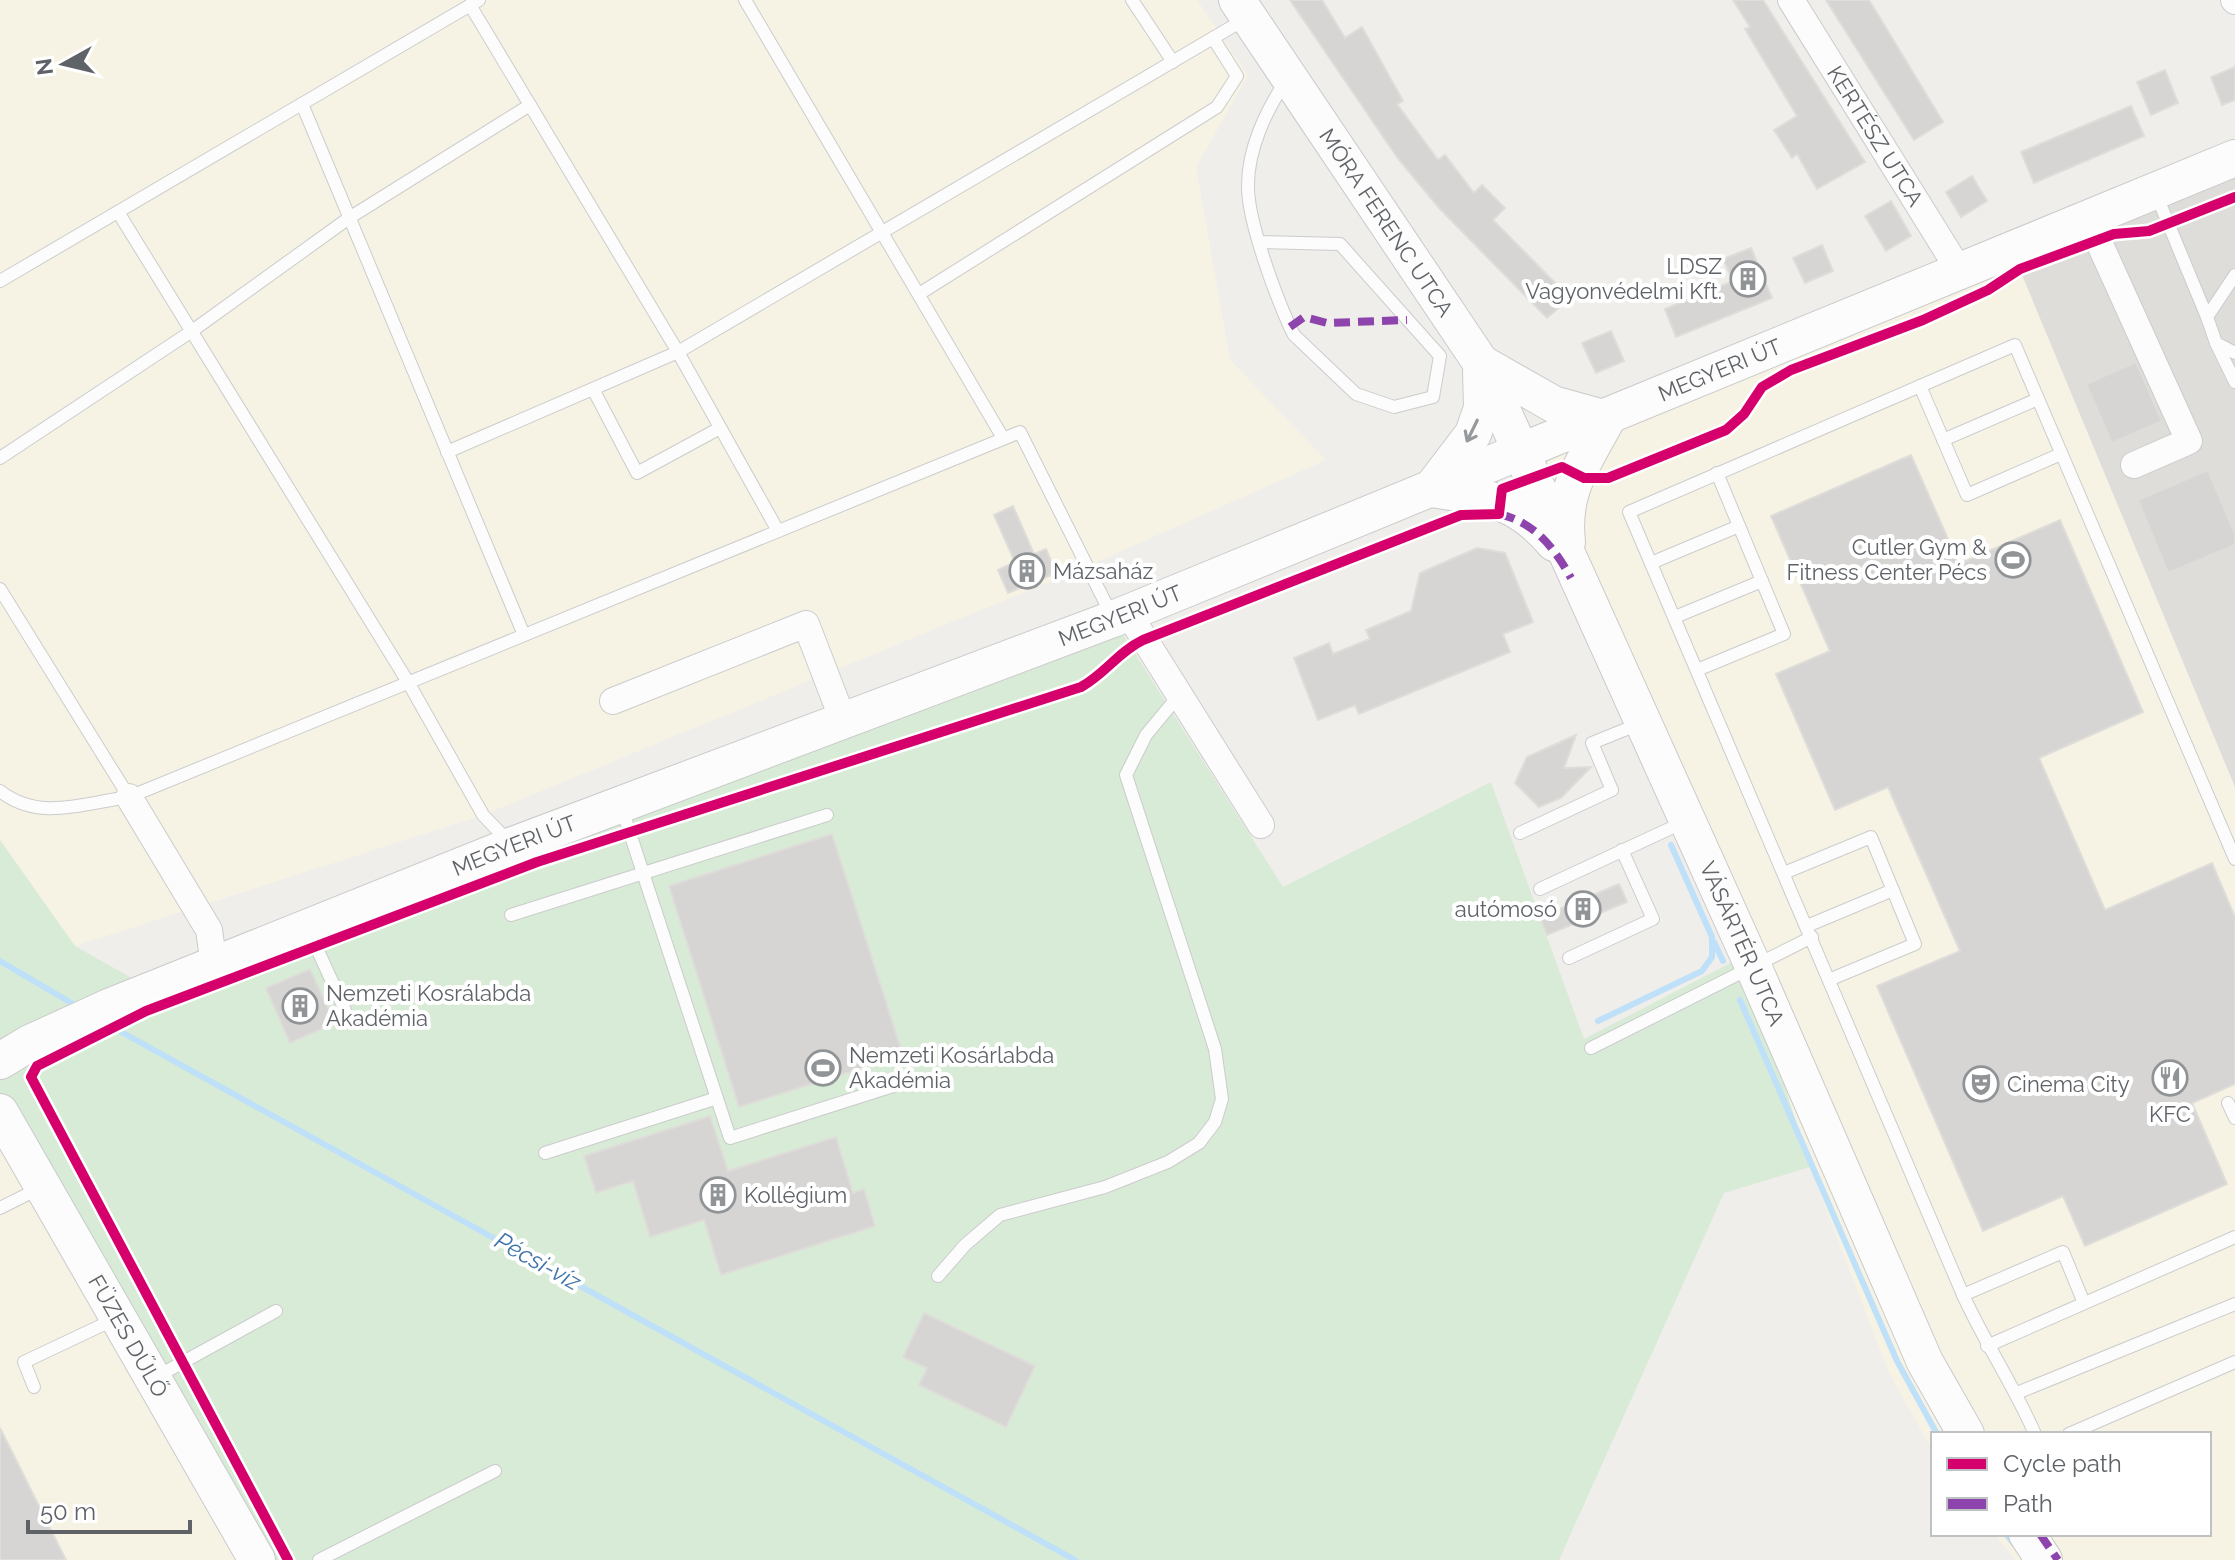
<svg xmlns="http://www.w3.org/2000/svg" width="2235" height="1560" viewBox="0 0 2235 1560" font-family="Raleway,sans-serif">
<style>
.commercial{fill:#f7f3e4}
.industrial{fill:#dfddda}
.green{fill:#d8ebd6}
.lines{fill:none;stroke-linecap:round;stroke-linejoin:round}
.stream{stroke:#bfe0f9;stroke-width:6}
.building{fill:#d6d5d3;stroke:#deddd9;stroke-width:2}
.lane-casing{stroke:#cbcccc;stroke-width:14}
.street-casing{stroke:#cbcccc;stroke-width:28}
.secondary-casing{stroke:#cacacb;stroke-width:38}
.lane{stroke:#fdfcfc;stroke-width:12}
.street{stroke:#fdfcfc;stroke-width:26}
.secondary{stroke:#fdfcfc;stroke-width:36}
.quiet{stroke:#8e44ad;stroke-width:8;stroke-dasharray:16 8;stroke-linecap:butt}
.cycleway-casing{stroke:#fff;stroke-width:15}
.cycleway{stroke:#d6006c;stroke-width:10}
.oneway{stroke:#96999c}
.labels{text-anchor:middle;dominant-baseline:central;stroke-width:8;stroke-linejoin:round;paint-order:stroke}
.street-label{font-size:22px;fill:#5f6368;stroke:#fff}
.poi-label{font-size:22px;fill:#5f6368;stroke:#fff;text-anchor:start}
.water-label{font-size:24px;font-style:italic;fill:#4174aa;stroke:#fff}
</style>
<rect width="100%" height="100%" fill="#efeeea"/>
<!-- commercial -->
<g class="commercial">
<polygon points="0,0 1197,0 1248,75 1196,167 1230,360 1326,460 1088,566 483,815 75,946 0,840"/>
<polygon points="2015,258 2235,787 2235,1560 2016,1560 1994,1534 2209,1534 2209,1434 1933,1434 1933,1451 1889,1373 1810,1167 1744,956 1525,450"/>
<polygon points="0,1120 250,1560 0,1560"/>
</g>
<!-- industrial -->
<polygon class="industrial" points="2235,173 2235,787 2015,258"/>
<!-- green -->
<polygon class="green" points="1113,619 1283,887 1491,782 1584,1039 1744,956 1810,1167 1724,1193 1559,1560 250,1560 0,1120 0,840 75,946 160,994"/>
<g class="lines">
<!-- stream -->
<g class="stream">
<polyline points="1714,942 1723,961"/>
<polyline points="0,961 80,1008"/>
<polyline points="1740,1000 1897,1361 1937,1434"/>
<polyline points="1598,1021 1702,971 1712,957 1712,937 1671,845"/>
<polyline points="107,1024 1075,1560"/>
<polyline points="2006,1534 2015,1545"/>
</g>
</g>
<!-- building -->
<g class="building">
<polygon points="1290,0 1322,0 1345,38 1362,27 1403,101 1397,104 1438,160 1445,155 1474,193 1482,185 1505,208 1493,220 1570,298 1547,318 1440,209 1399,160"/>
<polygon points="1733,0 1763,0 1865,162 1817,189 1797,154 1792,158 1774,130 1797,116 1745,29 1750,27"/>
<polygon points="1826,0 1869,0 1943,122 1914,140"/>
<polygon points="2235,67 2235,100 2222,105 2211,77"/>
<polygon points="2165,70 2178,103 2151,115 2137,82"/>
<polygon points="2131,106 2144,136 2034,183 2021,152"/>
<polygon points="1972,176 1987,201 1961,217 1946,192"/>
<polygon points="1891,201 1911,236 1886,251 1865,216"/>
<polygon points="1822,245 1833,271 1805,283 1793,258"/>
<polygon points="1751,248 1772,298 1676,337 1665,309 1733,281 1723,259"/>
<polygon points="1611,331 1624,361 1596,373 1582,343"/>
<polygon points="2136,362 2162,421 2112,443 2086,384"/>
<polygon points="1911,455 1959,564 2060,520 2143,712 2039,758 2105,910 2212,863 2235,917 2235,1084 2192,1103 2227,1184 2085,1246 2063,1196 1983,1231 1877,986 1960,951 1888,787 1835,810 1776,674 1830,651 1771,516"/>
<polygon points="2208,470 2235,534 2235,545 2168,573 2138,500"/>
<polygon points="1013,506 1034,554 1046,549 1056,573 1008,593 998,570 1015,562 994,515"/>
<polygon points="1477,548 1505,553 1533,622 1503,634 1510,652 1359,714 1355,705 1318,720 1294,658 1329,643 1333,654 1370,639 1366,630 1411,611 1420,573"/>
<polygon points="1576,735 1564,768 1591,767 1561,798 1539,807 1515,783 1527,757"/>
<polygon points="832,834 903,1055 739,1107 669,886"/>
<polygon points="1619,884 1627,902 1547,935 1540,917"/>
<polygon points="310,969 335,1023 290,1043 266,988"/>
<polygon points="710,1116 728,1171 836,1137 853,1193 864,1189 875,1226 721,1275 704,1220 650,1237 633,1181 596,1193 584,1156"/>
<polygon points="924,1313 1035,1366 1006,1427 919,1385 927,1368 903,1357"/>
<polygon points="0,1428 66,1560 0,1560"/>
</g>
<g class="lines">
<defs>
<g id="lane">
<polyline points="745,0 1003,438"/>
<polyline points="1132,0 1173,62"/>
<polyline points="470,5 678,352 778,531"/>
<polyline points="302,104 524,635"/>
<polyline points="2156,194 2207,317"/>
<polyline points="118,212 408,682 483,815 508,841"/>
<path d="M1260,242L1340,244L1440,356L1433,397L1394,407L1356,394L1294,335L1290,327C1275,294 1247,219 1248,185C1248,149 1266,110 1286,81"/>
<polyline points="2235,275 2207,317 2216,343 2235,353"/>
<polyline points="0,281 479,0"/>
<polyline points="919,294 1217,107 1237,76 1213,38"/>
<polyline points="2216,343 2235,382"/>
<polyline points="1920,386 1967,495 2061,454"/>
<polyline points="593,389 637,473 720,428"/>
<polyline points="1943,440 2038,399"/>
<polyline points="447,452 678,352 1247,18"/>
<polyline points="0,458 192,331 349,218 530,105"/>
<polyline points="1651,563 1739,526"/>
<polyline points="0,589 129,797 1020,432 1112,616"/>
<polyline points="1675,617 1762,581"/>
<polyline points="1697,670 1784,634 1717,473"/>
<path d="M0,791C39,822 84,803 129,797"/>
<polyline points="622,809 730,1138 893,1086"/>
<polyline points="1520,833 1612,790 1592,743 1639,724"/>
<polyline points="1784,873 1871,837 1915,944 1831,979"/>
<polyline points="1540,889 1684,822"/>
<polyline points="511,915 827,815"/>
<polyline points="1807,926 1893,890"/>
<polyline points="309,931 345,1010"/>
<polyline points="1569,958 1653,919 1622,850"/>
<polyline points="1591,1048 1812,937"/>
<polyline points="2228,1103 2235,1118"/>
<polyline points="545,1153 717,1098"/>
<polyline points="0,1208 38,1189"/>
<polyline points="938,1276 965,1245 1000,1215 1105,1187 1168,1162 1199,1143 1215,1122 1222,1099 1215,1049 1126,775 1146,735 1180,694"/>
<polyline points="1963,1295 2063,1252 2084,1303"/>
<polyline points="1987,1346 2235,1237"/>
<polyline points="156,1377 276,1311"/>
<polyline points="34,1387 24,1362 115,1319"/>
<polyline points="2017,1393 2235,1304"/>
<path d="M2035,1434C2014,1386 1985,1343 1963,1295L1629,512L2015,345L2235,859"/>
<polyline points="2069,1434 2235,1362"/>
<polyline points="319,1560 495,1471"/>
</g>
<g id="street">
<path id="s1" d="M1791,0L1959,270"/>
<polyline points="2234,0 2235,1"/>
<polyline points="2088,218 2189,441 2134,465"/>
<polyline points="1128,613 1261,825"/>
<polyline points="613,701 806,624 843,720"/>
<polyline points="129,797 209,930 214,965"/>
</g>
<g id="secondary">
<path id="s2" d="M1237,0L1481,363L1753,966L1925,1362L1966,1434"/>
<polyline points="1481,363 1553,404 1607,419"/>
<path d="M1481,371L1482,408L1473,434L1431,489C1487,498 1516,498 1554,543"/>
<path d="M1567,542C1561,490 1584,463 1607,419"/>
<path id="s3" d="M0,1061L30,1043L109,1007L513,845L1113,619L2235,158"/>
<path id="s4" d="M0,1112L257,1560"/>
<polyline points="2027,1534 2044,1560"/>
</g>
</defs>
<!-- lane casing -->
<use href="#lane" class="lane-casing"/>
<!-- street casing -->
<use href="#street" class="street-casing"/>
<!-- secondary casing -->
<use href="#secondary" class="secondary-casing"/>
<!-- lane -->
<use href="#lane" class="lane"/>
<!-- street -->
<use href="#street" class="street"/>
<!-- secondary -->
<use href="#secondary" class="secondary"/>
<!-- quiet -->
<g class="quiet">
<polyline points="1290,327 1304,317 1327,323 1407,320"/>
<path d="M1499,514C1534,522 1554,547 1571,578"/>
<polyline points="2040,1534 2058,1560"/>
</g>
<defs>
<path id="cycleway" d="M288,1560L31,1077L37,1066L146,1011L537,862L1081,687C1105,674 1118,652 1143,640L1461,515L1499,514L1502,489L1562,467L1584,478H1608L1726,430L1744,414L1762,387L1791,370L1923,320L1988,290L2020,269L2114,234L2149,231L2235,197"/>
</defs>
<!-- cycleway casing -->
<use href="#cycleway" class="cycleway-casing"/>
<!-- cycleway -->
<use href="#cycleway" class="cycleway"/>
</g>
<!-- one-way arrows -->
<defs><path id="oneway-shaft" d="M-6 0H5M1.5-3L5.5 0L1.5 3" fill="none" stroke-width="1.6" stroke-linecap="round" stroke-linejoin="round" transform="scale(2)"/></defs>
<use class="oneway" href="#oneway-shaft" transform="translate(1472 431) rotate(116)"/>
<!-- icons -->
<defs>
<symbol id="building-ring" viewBox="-11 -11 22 22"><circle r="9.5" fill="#fff" stroke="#919496" stroke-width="1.5"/><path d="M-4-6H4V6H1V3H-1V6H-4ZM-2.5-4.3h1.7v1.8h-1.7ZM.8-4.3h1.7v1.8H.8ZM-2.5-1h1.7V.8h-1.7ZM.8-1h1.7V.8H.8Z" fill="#919496"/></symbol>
<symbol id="stadium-ring" viewBox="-11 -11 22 22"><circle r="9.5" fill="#fff" stroke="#919496" stroke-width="1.5"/><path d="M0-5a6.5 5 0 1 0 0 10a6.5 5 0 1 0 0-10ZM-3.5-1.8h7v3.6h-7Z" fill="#919496"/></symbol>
<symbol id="restaurant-ring" viewBox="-11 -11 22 22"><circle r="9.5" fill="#fff" stroke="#919496" stroke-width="1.5"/><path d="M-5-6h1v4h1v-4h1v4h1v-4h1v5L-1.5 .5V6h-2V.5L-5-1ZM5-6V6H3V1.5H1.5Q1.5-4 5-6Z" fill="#919496"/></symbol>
<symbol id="theatre-ring" viewBox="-11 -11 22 22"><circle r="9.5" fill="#fff" stroke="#919496" stroke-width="1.5"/><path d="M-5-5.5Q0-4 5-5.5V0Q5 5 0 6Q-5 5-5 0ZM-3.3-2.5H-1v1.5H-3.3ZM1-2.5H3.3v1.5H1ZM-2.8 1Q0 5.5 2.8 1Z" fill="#919496"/></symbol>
</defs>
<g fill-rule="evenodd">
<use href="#building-ring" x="1728" y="259" width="40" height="40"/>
<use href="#stadium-ring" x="1993" y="540" width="40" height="40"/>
<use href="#building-ring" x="1007" y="551" width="40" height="40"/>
<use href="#building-ring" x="1563" y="889" width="40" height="40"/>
<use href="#building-ring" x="280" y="986" width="40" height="40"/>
<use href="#stadium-ring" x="803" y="1048" width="40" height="40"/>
<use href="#restaurant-ring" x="2150" y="1058" width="40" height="40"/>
<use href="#theatre-ring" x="1961" y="1064" width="40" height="40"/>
<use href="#building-ring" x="698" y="1175" width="40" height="40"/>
</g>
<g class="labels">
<!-- street labels -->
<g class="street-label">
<text stroke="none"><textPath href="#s1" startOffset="160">KERTÉSZ UTCA</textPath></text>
<text stroke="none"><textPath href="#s2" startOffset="268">MÓRA FERENC UTCA</textPath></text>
<text stroke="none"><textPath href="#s3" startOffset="1854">MEGYERI ÚT</textPath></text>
<text stroke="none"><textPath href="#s3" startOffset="1206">MEGYERI ÚT</textPath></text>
<text stroke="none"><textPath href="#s3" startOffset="558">MEGYERI ÚT</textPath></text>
<text stroke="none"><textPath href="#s2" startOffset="1074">VÁSÁRTÉR UTCA</textPath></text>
<text stroke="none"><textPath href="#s4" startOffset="258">FÜZES DŰLŐ</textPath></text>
</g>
<!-- poi labels -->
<g class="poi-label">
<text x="1722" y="266" text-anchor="end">LDSZ<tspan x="1722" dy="25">Vagyonvédelmi Kft.</tspan></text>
<text x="1987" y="547" text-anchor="end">Cutler Gym &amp;<tspan x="1987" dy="25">Fitness Center Pécs</tspan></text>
<text x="1053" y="571">Mázsaház</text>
<text x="1557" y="909" text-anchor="end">autómosó</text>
<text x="326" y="993">Nemzeti Kosrálabda<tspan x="326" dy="25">Akadémia</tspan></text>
<text x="849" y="1055">Nemzeti Kosárlabda<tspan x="849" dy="25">Akadémia</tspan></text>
<text x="2007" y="1084">Cinema City</text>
<text x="2170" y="1114" text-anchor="middle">KFC</text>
<text x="744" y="1195">Kollégium</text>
</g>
<!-- water labels -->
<g class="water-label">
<text transform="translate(538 1261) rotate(29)">Pécsi-víz</text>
</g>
</g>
<!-- legend -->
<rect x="1931" y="1432" width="280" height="104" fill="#ffffff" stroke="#bfc1c3" stroke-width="2"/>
<rect x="1947" y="1458" width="40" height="12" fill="#d6006c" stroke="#bfc1c3" stroke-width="2"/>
<text x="2003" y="1472" font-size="24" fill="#5f6368">Cycle path</text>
<rect x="1947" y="1498" width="40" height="12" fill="#8e44ad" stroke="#bfc1c3" stroke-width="2"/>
<text x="2003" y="1512" font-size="24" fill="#5f6368">Path</text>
<!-- north arrow -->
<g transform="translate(64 64) rotate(262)" stroke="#ffffff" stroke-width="6" paint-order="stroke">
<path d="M0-6L14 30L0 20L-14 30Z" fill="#5f6368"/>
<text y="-12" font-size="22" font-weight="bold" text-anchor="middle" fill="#5f6368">N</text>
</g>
<!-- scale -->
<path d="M28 1520v12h162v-12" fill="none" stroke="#5f6368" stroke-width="4"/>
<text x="40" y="1520" font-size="24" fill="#5f6368" stroke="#ffffff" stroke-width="6" paint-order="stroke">50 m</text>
</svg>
